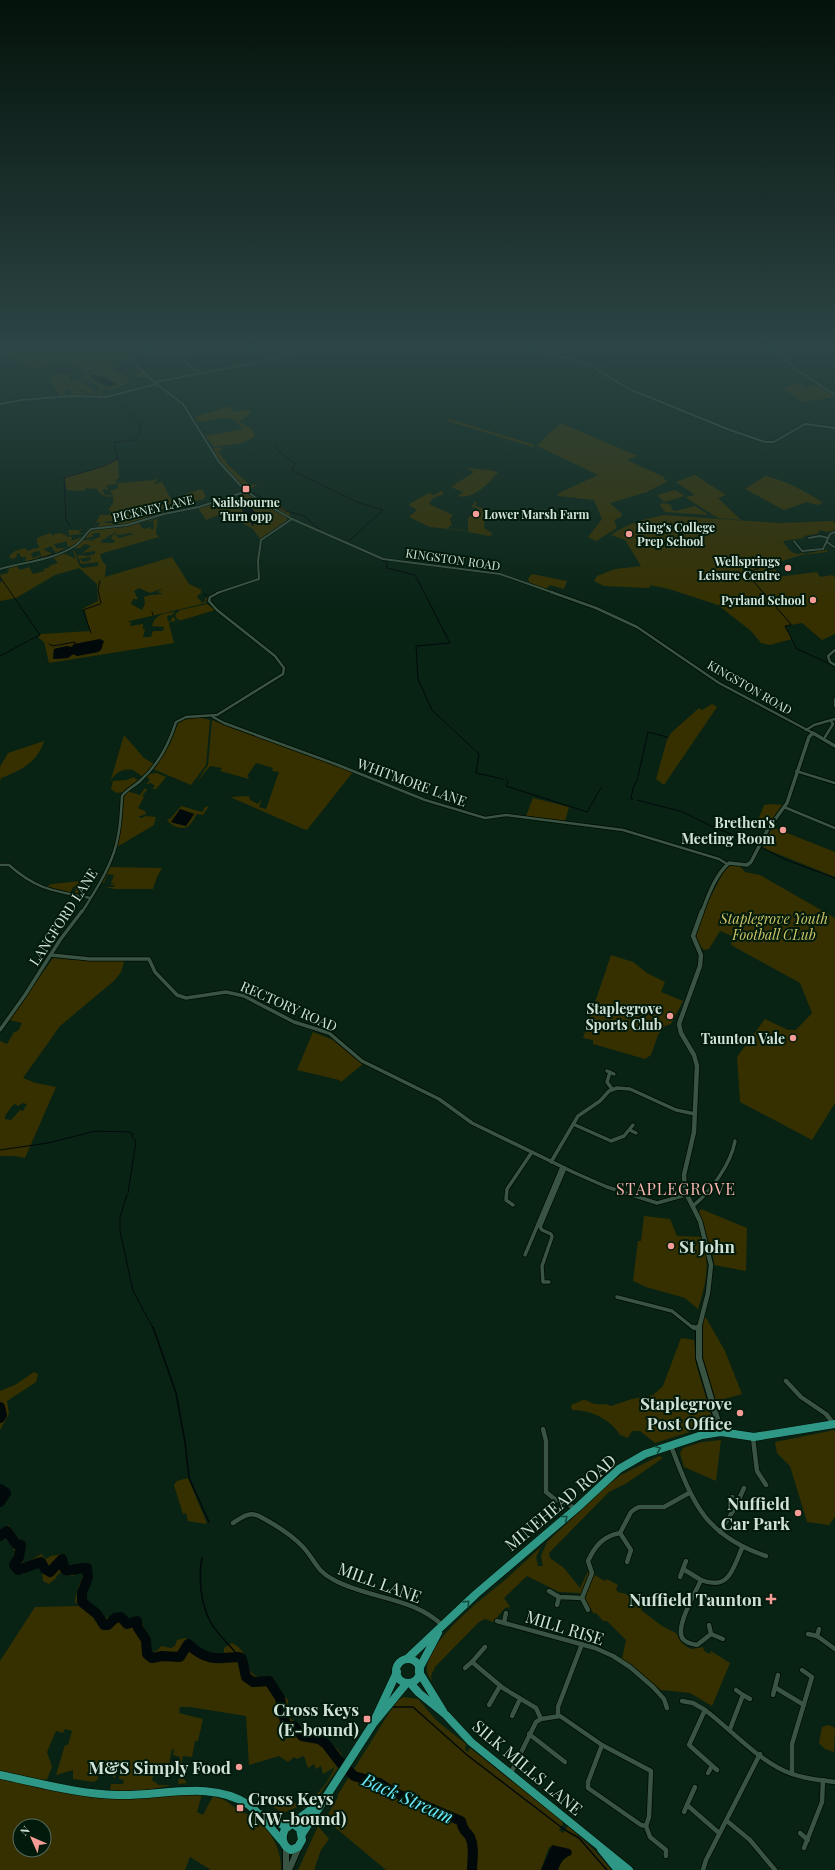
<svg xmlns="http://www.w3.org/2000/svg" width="835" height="1870" viewBox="0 0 835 1870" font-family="'Playfair Display',serif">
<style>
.green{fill:#363000;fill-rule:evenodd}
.water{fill:#02090b}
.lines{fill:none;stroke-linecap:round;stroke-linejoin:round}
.stream-far1{stroke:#02090b;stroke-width:1}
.stream{stroke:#02090b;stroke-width:1.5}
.river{stroke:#02090b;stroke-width:10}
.minor-far3-casing{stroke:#000c02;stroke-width:3}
.minor-far2-casing{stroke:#000c02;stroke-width:4}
.minor-far1-casing{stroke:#000c02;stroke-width:5}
.minor-casing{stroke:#000c02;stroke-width:6}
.tertiary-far2-casing{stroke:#000c02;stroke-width:5}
.tertiary-far1-casing{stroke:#000c02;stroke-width:6}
.tertiary-casing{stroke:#000c02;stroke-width:8}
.secondary-casing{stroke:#000c02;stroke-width:8}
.primary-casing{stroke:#000c02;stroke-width:9}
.minor-far3{stroke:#395442;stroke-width:2}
.minor-far2{stroke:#395442;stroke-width:2.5}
.minor-far1{stroke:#395442;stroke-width:3.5}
.minor{stroke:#395442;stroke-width:4.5}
.tertiary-far2{stroke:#395442;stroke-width:3.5}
.tertiary-far1{stroke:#395442;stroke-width:4.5}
.tertiary{stroke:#395442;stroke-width:6}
.secondary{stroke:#395442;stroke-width:6}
.primary{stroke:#2f9785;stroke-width:8}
.oneway{stroke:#134c3c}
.poi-dot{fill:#f59c96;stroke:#011a0b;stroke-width:1.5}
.labels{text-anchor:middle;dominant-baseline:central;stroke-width:4;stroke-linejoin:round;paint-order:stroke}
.far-poi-label{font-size:12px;font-weight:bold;fill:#d1e1d6;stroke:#011a0b;text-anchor:start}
.far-street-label{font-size:12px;fill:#d1e1d6;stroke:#011a0b}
.street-label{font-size:14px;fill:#d1e1d6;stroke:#011a0b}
.poi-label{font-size:14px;font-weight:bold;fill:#d1e1d6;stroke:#011a0b;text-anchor:end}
.park-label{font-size:14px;font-style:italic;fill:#cec467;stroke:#011a0b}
.quarter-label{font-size:16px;letter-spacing:1px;fill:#f9b5b0;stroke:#011a0b}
.near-poi-label{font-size:17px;font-weight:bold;fill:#d1e1d6;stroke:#011a0b;text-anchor:end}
.near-street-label{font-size:17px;fill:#d1e1d6;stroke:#011a0b}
.near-water-label{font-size:18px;font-style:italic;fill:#6ae9fc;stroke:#011a0b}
</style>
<rect width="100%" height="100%" fill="#082314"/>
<!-- green -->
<g class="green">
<polygon points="13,348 105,348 128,358 109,363 116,366 114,370 131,374 143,372 148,377 143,378 125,373 123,374 131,379 128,380 130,382 111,391 104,388 103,390 105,391 97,390 100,387 98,386 92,388 97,385 93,383 87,384 91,382 89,380 83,381 87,378 85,377 79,379 90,373 104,375 93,373 98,368 91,363 88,365 92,365 95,370 93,371 92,369 86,370 92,372 82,371 69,377 71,380 77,379 94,390 91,392 96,394 101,392 102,395 110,394 111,392 112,394 119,394 98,397 70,396 73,389 71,390 64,378 60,380 63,379 69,388 64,392 66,393 64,395 68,396 60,396 48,378 53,377 58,373 69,374 84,369 57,360 51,361 35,369 14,359 0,356 0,353 5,354"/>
<polygon points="164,348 197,348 201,352 184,356 162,355"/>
<polygon points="799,383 805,388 817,385 835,397 803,402 782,388"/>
<polygon points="228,406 235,412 248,409 251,413 239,422 251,428 255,434 253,438 241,443 214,447 205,436 243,429 235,420 224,418 199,422 196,421 195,417"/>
<polygon points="450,419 526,442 535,445 533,447 447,421"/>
<polygon points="561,423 638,456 627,460 664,477 665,478 663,479 668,481 647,492 610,503 622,514 621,517 614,520 617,528 596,541 588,537 602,519 594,500 558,496 557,494 598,475 537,446 548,434"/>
<path d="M220,447L222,449L218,452L221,454L223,459L226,460V463L250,485L259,484L247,490C233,478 221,465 212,449Z"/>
<path d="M118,459L119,478L116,480L117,484L107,485V488L109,490L104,489L102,490L105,495H111V497C106,497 98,494 97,489L86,488L84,491L67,490L64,477L93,470Z"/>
<path d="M466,468L489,470L498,472C490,483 473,500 458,496L463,492L451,487L474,472Z"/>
<polygon points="695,475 726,495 718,498 741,520 718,518 685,497 695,495 676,482"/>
<path d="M765,476C787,481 805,491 823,503L817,505L807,502L784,510L745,489Z"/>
<path d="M156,479H158L154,484L162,482L172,501L187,498L185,494L202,489L206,497L203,498L205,499L191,502L192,505C182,507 172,506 162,509L161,511H176L125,525C117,526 111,517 104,523H112L117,526L96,528L101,522L95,523L93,528L100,515H109L111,511L108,510C114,502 116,499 110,491L118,488V483L155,480Z"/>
<polygon points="675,490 685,496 664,502 657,495"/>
<polygon points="441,491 444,494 433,498 429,504 453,515 450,519 452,526 449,526 449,529 465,530 465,531 430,527 409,517 417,510 410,506 409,504 429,493 434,495"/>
<path d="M246,493L259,501C271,495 279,505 289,512L291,517L287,518L286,521L260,539L253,529L224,513L206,520L198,508L226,499L217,505L228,503L239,497L238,495ZM249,506L262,519L261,523L253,524V527L242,510Z"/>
<polygon points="469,501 477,502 475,506 489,510 485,520 484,528 493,534 489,536 468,532 468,518 473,514 474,516 479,517 476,508 471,507 475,502"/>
<polygon points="665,503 671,505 672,510 675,511 695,506 709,515 665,512 659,504"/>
<path d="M664,515L780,523L833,521L835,524V530L828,532L820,530L817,534L803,536L804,538L783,541C788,549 792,555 801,554V552L805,554L823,550L825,551L826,549L828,552L801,555L773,564L777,573L775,574L777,577L817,572L820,577L833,575L835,578V634L822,640L802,623L785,626L792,639L770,645L761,643L751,631L718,605L669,589L650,585V587L648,588L604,586L594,581L597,576L615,569L641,566L625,540L611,535C628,523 644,519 664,515Z"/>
<path d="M159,517L150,521L139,523L142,528L146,529L150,527L152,530L154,528L153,521L158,518L156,533L159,537L100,554L102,561L106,565L105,577L172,557L189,584L202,590L200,592L208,596L202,593L199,594L197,597L201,601V603L206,601L205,599L208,597L206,603L126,622H131L130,626L143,624V629H147H145L143,637H151L153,631H163L164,627L152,626C154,615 165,612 175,612L172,615L167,616L168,621H171L172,617L175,618V621L169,622V624L181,620L177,619L175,615L180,610L207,604L215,610L169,624L174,643L49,663L44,642L38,637L41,634L90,631L85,611L82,609L98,601L97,584L79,568L55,575L16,598L0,601V583L2,581L0,575L8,573L7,571L10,570L7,568L16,565L20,570L29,567L33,574L44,571V569L50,567L46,561L49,566L58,563L53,557L46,558L63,553L76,559L73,550C79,555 75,562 82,568L98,566V562L81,564L79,561L82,559V562L89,561L91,558V557L78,559V555L88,556L95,554V551L82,553L91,546L85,544L80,548H72L83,540L97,541L93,540H87V539L91,540L100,537V533H93L92,537L85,538L90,531L122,527C114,531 110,537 102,540L101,543H113L115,541L111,538L114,533L119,538L134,534L131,533L118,535L114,532L118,529ZM139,588L150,593L161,589V590L157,592L163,594L151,595L144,597L145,604L142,610L131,604L133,599H138L134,591ZM100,639L98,652L77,656L73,654L68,658L53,659L54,649L67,646L71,647Z"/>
<path d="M80,529L79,532L83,534L70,535L71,537L83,535L72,537L71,541L82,537C79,542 74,547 68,547L66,540L65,542L54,544L56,548H66L56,553L51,546L44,549L45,551L51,549L46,551L53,554L41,558V555L39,550V551L33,552V553L31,554L33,558L39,556L38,554L40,556C36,560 30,561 25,562L26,557H21L19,553L17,554L16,558L11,559L9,556L15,551L25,548L28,551L35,548L31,549L39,548L38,544H37V538L50,533L53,536L54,534L62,533L63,535L67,534L66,536L68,537H70L68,530L83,529Z"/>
<polygon points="532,574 567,581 564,589 550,585 545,590 529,582 528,579"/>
<polygon points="712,704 717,707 664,785 656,779 667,740 671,733 699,708 702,710"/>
<polygon points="198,717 210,720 206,765 191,785 153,769 170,744 179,721"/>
<polygon points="212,720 353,772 307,830 301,828 230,797 249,796 250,800 258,804 262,799 259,807 266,809 279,772 272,771 273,768 256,763 247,776 249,778 249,779 220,771 222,768 210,766 196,783 208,765"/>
<path d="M124,735L144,758L154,764L143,777L133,770C122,768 112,774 109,786Z"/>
<path d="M44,741C38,762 20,771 1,778L0,782V767L8,753Z"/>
<polygon points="157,773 166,777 156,789 152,789 155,786 151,783 146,784 150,780 146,776 148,774"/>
<polygon points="133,777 138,780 123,792 116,793 111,789 113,781 127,780"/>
<polygon points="145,788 147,790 142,796 144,797 138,808 145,811 146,814 138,817 142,818 145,816 156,817 154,825 117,847 122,822 123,797 129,790 130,792 140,795"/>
<polygon points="533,798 569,807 565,821 526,816"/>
<polygon points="771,804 782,805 766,828 763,824 758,822 758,820 764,805"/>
<path d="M181,806L202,812L205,807L209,806L203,815L197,814C195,817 191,825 187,827C181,830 170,825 167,820L171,818ZM180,809L194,814L186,826L173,823Z"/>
<polygon points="772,827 835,852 835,877 763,848"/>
<path d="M729,864L740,866L745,872L760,875L835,918V1103L812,1140L740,1102L737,1057L765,1019L788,1030H796L812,1013L800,983L731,945L732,936L720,931L709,949L704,950C701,947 696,942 696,937C695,923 717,885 724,871Z"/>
<polygon points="110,867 162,868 157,877 153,889 115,889 105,887 114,887 115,886 109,884 116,884 111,883 114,875 107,874 104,883 102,882"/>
<polygon points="89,880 85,886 78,885 77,888 78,886 84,887 78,893 75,893 76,887 73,887 70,893 45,887 52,884"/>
<polygon points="611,955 633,962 647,973 665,982 661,992 683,1001 671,1024 665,1026 658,1035 651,1055 645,1059 593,1044 593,1040 583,1038"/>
<path d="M53,958L75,960L125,959L121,972L115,980L60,1026L23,1078L36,1083L56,1087L25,1158L15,1156H0V1041L7,1044L14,1032L18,1031L22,1023L9,1020ZM23,1103L27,1104L23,1111L20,1110L11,1120L5,1119V1116L12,1106L15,1104L18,1106Z"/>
<polygon points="313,1032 333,1040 363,1064 341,1082 339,1080 297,1070"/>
<polygon points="701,1209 747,1228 746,1271 714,1265 713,1255 699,1212"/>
<path d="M644,1216L670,1219L677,1236L704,1237C709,1267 707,1281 698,1309L685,1298L646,1287L633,1281L638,1241H641Z"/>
<path d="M705,1316L725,1351L742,1394L714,1402C706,1376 692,1343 705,1316Z"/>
<path d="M681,1338L694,1340L696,1364L711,1414V1423L705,1427L655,1443L640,1431H632L628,1438L620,1435C610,1419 591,1410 572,1410L571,1407L572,1404C577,1404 580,1400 584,1400C589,1400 591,1404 596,1404C602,1405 605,1403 611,1406L632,1399L653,1395L663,1386Z"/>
<polygon points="34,1372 38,1374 36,1382 7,1401 9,1414 0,1430 0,1391 15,1385"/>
<polygon points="835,1430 835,1517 829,1525 807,1522 790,1466 777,1453 775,1442"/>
<polygon points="721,1440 716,1481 684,1467 680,1453 683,1448 702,1442"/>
<path d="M659,1456L663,1458L627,1483L609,1492L549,1553L550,1558L564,1568L580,1588L588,1571L605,1581L607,1579L618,1585L616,1590L620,1593H624L643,1604L641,1610L662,1626L676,1633L681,1642L687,1647L692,1649L703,1647L704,1651L710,1654L711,1651L730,1663L712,1706L690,1693L661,1690L622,1659L626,1640L607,1621H603L596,1613L594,1614L587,1604L584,1596L579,1593L559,1592L527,1576L504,1598L510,1607L505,1608L493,1622L485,1619L479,1622L435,1667L431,1676L432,1681C430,1678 427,1674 427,1670C427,1640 483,1598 505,1580C517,1569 529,1558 541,1547L536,1557L538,1566H543L541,1556L547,1542L609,1484L621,1475Z"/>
<polygon points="188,1478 206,1521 206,1524 188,1521 186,1513 183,1514 174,1485 177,1481"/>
<path d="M9,1525L23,1546V1553L18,1565L23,1562H28L41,1554L46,1559L51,1556L62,1554L69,1567C77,1563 84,1564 91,1570V1576L85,1600C91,1605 100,1612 103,1619C115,1614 119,1616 130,1619L134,1617L141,1620L148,1639V1649L152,1653L159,1649L161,1646L171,1648L175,1646L177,1640L185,1638L191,1641L206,1653L224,1654V1648L232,1643C250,1652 241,1662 252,1673C257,1678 262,1677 269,1680C277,1683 282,1694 288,1700L287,1715C294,1722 301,1724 306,1733C321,1737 333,1742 342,1755L336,1766L338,1768L317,1798L305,1808L300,1806L283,1813L265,1802L262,1798C270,1799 288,1804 296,1803C317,1800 326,1785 335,1767L323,1774L321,1766L316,1769L314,1764L308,1768L304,1756L297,1759L294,1757L288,1762L279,1756L249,1765L246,1716L190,1707H180L179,1713L203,1719L198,1741H195L192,1757L183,1756L180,1770L182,1771V1776L187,1783L178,1784L180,1771H178L180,1757L173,1755L174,1750L172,1749L167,1773L161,1772L159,1777L161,1769L155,1768L152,1780L159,1785H171C150,1790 131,1793 110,1790L111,1784H123L124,1780L119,1779L120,1773L116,1772L115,1778L113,1777V1773H107V1775H103L104,1773L99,1772L98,1779L94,1782L73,1779V1770L56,1775L65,1745H68L72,1731L65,1729L63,1733L56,1731L47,1752L52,1767L47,1779L42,1780L0,1771V1661L35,1607L79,1606L75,1602C75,1596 81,1579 84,1573L82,1570L78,1571L73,1576L59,1573L55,1579L49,1584L43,1581L42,1570L38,1566L22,1574L10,1566L15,1552L11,1543L5,1537L0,1540V1530Z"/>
<path d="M404,1697L418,1699L437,1721L466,1744L465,1749L468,1752L470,1748L561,1820L563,1824L559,1830L563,1833L568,1826L595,1851L611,1870H558C561,1862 563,1858 571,1855L549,1847L541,1870H386L325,1819L338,1797L337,1796L387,1716L398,1700Z"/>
<polygon points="829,1725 835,1728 834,1752 825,1749 819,1743 822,1727"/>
<path d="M0,1779L106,1798L138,1799L184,1794H202L197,1812L203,1815L213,1796C228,1800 227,1803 239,1810C245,1814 253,1816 259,1821C272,1832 282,1852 281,1870H211L190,1857L185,1870H0ZM20,1826H44V1850H20Z"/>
<polygon points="318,1826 329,1839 321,1850 314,1870 298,1870"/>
</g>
<!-- water -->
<g class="water">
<path d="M91,374L105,377L117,384C107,390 99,383 91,377L90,375Z"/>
<polygon points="249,506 262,519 262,523 253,524 254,527 242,510"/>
<polygon points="100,639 104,641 101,650 98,652 77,656 73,654 68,658 53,659 54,649 67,646 71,647 74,644"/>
<polygon points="180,809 194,814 186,826 171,822"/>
<path d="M552,1845L570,1849L572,1852L571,1855C563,1858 561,1862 558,1870H541Z"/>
</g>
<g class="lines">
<!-- stream-far1 -->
<g class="stream-far1">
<polyline points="25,348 37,355 61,358 75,364 100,362 114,364"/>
<polyline points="390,348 407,348"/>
<polyline points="444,348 457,351 467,349"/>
<polyline points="590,348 596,351 597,355 595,360"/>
<polyline points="708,348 741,351 758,349"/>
<path d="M0,349L9,352L3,356L15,358L17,361L30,364L34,368L67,374C76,392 88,397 108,396"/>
<polyline points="778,349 782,349"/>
<polyline points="785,349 835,350"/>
<polyline points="597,362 635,355 700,348"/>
<polyline points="116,364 122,364 124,367"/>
<polyline points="123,368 118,371 125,373"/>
<polyline points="140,379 148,380"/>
<polyline points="277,446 276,449 295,464 292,470 295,472 359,503 383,510 349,541"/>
<polyline points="250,491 286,511 304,516 319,529"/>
<polyline points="70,526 66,520 64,478 104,466 118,459 114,442 135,440 139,436 140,423 115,396"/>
<polyline points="319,532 387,562 387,568 415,575 450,643 416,646 418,679 432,710 479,754 476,773 503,779"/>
<polyline points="752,556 764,566 746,573 790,623 791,625 785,626 797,649 835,666"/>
<polyline points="41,558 53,554"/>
<polyline points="26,562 37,559"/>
<polyline points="0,577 40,635 30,640"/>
<polyline points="100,581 98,590 101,603"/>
<polyline points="204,594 207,596"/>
<polyline points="152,612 153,615"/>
<polyline points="91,633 83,610 100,604"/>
<polyline points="49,644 53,646 75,642 75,644"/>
<polyline points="0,656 28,641"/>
<polyline points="638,776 648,732 667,737"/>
<polyline points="506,779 508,782 506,786 587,812 601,788"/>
<polyline points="633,799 631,799 633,788 638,778"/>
<polyline points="637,800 683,812 711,826 755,844"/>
<polyline points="761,847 784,859 835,878"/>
<polyline points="0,1150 48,1143 95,1131 129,1132 133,1134 132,1137 136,1141 128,1193"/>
<polyline points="127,1195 120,1217 120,1231 133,1291 153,1328"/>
</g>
<!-- stream -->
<g class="stream">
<polyline points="153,1327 176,1393 185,1442 189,1478 209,1522"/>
<path d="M202,1558C198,1578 201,1605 211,1623C218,1635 230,1645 239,1657"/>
<polyline points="393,1707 413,1707 467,1755 565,1830 579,1838 607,1870"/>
</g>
<!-- river -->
<g class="river">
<polyline points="0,1407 2,1415 0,1418"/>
<polyline points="0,1489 6,1493 0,1502"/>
<path d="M0,1536L7,1531L16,1544L21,1545L19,1557L14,1565L18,1570L41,1562L45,1569L50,1572L62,1559L65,1570C72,1572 79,1567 87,1568L88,1577L82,1593V1602L97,1614L104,1625H108L115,1618L121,1617L127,1624L137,1621L138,1628L146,1640L147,1654L152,1658L162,1656L180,1657L188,1644C206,1661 216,1659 239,1657L242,1659L246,1677L253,1682L269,1681L280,1698L286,1727L294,1726L302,1736L319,1739L326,1744L339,1761L354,1776L379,1783L391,1791L461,1821C463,1832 466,1830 470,1837C475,1847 472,1860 472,1870"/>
</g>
<defs>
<g id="minor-far3">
<polyline points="107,348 126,356 159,386 183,404 219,462 241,486 257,499 292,519 383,559 500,574 554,593"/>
<polyline points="529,348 588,364 629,389 730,430 765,442 774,442 805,424 835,428"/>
<polyline points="775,348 794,368 835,395"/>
<polyline points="146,353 184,357 188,365 200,373"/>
<polyline points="156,382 254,363 305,348"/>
<polyline points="0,404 22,400 72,396 106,397 157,384"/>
<polyline points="809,538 820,536 828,538"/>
<polyline points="794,541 802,551 823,549 830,534 835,532"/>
<polyline points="827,542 834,547"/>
<path d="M0,569C24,562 55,560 76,545C82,541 85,534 91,529L127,525L164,514L199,507L247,491"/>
<polyline points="217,593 259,579 258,561 261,540 292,519"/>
</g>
<g id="minor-far2">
<polyline points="551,592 596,608 637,627 719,683 813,733"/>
<polyline points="835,650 828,656 830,662 835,665"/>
<polyline points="835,699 835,706"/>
<polyline points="213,717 224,723 338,765 425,800 485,818 506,815 623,830 719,859 727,864"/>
<polyline points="806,730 814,725 835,719"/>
<polyline points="825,737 833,724 831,721"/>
<polyline points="796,771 835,783"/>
<polyline points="784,807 835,828"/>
<path d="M0,865H9C37,890 54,891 90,898"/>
<path d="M82,912C94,893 107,873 114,852C120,834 121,815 122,796C127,789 135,786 141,780C158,765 169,744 176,722L186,717L217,715L283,674L284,668L275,656L217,610L209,601L210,597L220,592"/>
</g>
<g id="minor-far1">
<polyline points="51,955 90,959 149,959 155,972 177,995 186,998 226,992 244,996 294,1022 329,1033 362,1061 439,1099 472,1123 575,1173 607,1187 657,1203 686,1195"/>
<polyline points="0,1030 25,995 60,940 82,911"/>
<polyline points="607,1071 614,1074"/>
<polyline points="610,1072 607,1082 612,1089"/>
<polyline points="573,1124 611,1141 624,1136 633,1125"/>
<polyline points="630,1130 636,1133"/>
<polyline points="551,1162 578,1116 600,1101 609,1091 617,1088 630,1089 676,1110 695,1114"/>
<polyline points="513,1205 506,1200 507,1189 532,1152"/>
<path d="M693,1206C711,1191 731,1164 735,1141"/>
<polyline points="525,1255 562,1167"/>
<polyline points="549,1282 543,1282 542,1266 552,1237 551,1234 542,1230 540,1227 565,1168"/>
<polyline points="617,1297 672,1311 692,1327 696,1328"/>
</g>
<g id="minor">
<polyline points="693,1327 699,1329"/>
<polyline points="786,1381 801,1397 826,1414 833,1423"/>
<polyline points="543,1429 546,1441 546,1492 556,1500 576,1508"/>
<polyline points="753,1438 757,1471 766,1485"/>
<path d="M671,1446C693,1503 704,1535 766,1556"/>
<polyline points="732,1497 739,1501"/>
<path d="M233,1523C241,1518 249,1511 259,1516C274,1524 292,1535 303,1547C316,1561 315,1570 334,1580C369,1599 414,1597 443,1626"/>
<polyline points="720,1532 736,1506 744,1488"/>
<polyline points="620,1533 631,1550 627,1562"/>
<polyline points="683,1569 701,1580"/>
<polyline points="680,1577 686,1561"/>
<path d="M549,1591L559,1597L582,1598L592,1573L588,1561C595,1546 603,1536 620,1533L631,1512L635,1509L639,1507H664L689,1493"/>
<polyline points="582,1598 588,1610"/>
<polyline points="557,1605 559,1597"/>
<polyline points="497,1621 595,1648 613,1656 630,1667 653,1687 664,1699 667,1708"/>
<polyline points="504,1622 506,1613"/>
<path d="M709,1625L711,1634L697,1645C692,1644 686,1643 683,1639C674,1628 696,1592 701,1580C729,1591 733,1569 742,1548"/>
<polyline points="711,1634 723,1639"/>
<polyline points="808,1634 817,1636 835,1649"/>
<polyline points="817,1636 819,1629"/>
<polyline points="485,1647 472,1662 503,1688 536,1708 541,1719"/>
<polyline points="465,1668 472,1662"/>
<polyline points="776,1688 804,1705"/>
<polyline points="743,1695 750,1699"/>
<polyline points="773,1695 778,1675"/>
<polyline points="682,1701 693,1703 705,1710"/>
<polyline points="489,1705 500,1686"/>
<polyline points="512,1716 520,1699"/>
<polyline points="558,1716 558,1707 582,1644"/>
<polyline points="730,1729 743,1695 736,1690"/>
<polyline points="529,1734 565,1762"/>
<polygon points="602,1745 651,1771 649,1817 646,1826 641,1825 588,1788 588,1782"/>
<path d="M717,1770L689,1745L705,1710C733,1731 759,1762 792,1774C806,1779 821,1780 835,1782"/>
<polyline points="511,1773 536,1722 541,1719 560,1716 602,1745"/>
<polyline points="708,1773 712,1766"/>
<polyline points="792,1773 792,1744 812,1677 802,1670"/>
<polyline points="695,1787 687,1805 719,1833"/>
<polyline points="684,1812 687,1805"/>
<polyline points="727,1821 750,1840 775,1870"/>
<polyline points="646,1826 650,1837 666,1850 666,1856"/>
<polyline points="800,1833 808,1840"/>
<polyline points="804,1848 822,1802 823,1780"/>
<polyline points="703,1870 706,1860 760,1754"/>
</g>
<path id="tertiary-far2" d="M702,912C708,896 715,875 729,863L747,865L751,862L768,829L787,803L809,737L813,733L835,746"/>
<polyline id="tertiary-far1" points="699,1328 708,1293 711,1265 700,1221 685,1191 684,1175 694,1132 697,1066 694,1055 681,1033 679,1024 700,966 701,955 693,936 702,911"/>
<polyline id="tertiary" points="699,1327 699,1358 721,1432"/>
<g id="secondary">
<polyline points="286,1847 286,1870"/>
<polyline points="289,1870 299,1847"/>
</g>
<g id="primary">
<polyline points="408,1658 476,1594 577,1508 619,1469 645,1454 702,1435 721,1432 754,1437 835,1424"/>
<circle cx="408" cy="1671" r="12"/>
<polyline points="419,1669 438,1633"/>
<polyline points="419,1672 443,1711"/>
<polyline points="411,1684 419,1693 446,1715 471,1742 629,1870"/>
<polyline points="376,1717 397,1672"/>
<path d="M0,1775C39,1783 78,1794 117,1795C159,1797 211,1779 249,1805C262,1815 271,1829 282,1841"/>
<polyline points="260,1814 269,1817 286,1827"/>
<path d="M293,1824L300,1829L302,1840L298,1847L291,1850C282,1846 281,1838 285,1829L321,1802"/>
<polyline points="302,1834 373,1724 406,1684"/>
<polyline points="601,1849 618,1870"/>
</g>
</defs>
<!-- minor-far3 casing -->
<use href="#minor-far3" class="minor-far3-casing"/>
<!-- minor-far2 casing -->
<use href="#minor-far2" class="minor-far2-casing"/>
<!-- minor-far1 casing -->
<use href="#minor-far1" class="minor-far1-casing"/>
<!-- minor casing -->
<use href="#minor" class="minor-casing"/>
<!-- tertiary-far2 casing -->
<use href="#tertiary-far2" class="tertiary-far2-casing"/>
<!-- tertiary-far1 casing -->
<use href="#tertiary-far1" class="tertiary-far1-casing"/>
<!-- tertiary casing -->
<use href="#tertiary" class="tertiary-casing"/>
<!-- secondary casing -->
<use href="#secondary" class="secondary-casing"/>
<!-- primary casing -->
<use href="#primary" class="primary-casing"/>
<!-- minor-far3 -->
<use href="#minor-far3" class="minor-far3"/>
<!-- minor-far2 -->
<use href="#minor-far2" class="minor-far2"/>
<!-- minor-far1 -->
<use href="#minor-far1" class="minor-far1"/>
<!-- minor -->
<use href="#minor" class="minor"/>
<!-- tertiary-far2 -->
<use href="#tertiary-far2" class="tertiary-far2"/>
<!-- tertiary-far1 -->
<use href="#tertiary-far1" class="tertiary-far1"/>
<!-- tertiary -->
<use href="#tertiary" class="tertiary"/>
<!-- secondary -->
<use href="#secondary" class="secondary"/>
<!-- primary -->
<use href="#primary" class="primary"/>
</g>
<!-- one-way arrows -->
<defs><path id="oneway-chevron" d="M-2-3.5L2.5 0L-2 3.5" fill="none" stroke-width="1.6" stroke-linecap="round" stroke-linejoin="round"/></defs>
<g class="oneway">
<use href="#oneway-chevron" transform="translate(658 1449) rotate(-21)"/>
<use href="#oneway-chevron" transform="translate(565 1518) rotate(-39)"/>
<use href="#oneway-chevron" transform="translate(467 1603) rotate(-44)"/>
</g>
<!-- sky -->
<linearGradient id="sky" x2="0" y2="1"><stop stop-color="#04130b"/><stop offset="0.57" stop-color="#2c4545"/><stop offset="1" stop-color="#2c4545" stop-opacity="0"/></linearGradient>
<rect width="835" height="610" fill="url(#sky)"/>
<!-- markers -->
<g class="poi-dot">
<rect x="242" y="485" width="8" height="8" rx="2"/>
<circle cx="476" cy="514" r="4"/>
<circle cx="629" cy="534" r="4"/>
<circle cx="788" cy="568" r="4"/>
<circle cx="813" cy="600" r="4"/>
<circle cx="783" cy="830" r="4"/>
<circle cx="670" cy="1016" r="4"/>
<circle cx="793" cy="1038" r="4"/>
<circle cx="671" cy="1246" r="4"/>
<circle cx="740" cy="1413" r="4"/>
<circle cx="798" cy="1513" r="4"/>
<path d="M769 1593h4v4h4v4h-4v4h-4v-4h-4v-4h4z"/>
<rect x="363" y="1715" width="8" height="8" rx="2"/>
<circle cx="239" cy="1767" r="4"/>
<rect x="236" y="1804" width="8" height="8" rx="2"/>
</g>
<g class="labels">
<!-- far-poi labels -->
<g class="far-poi-label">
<text x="246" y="502" text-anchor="middle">Nailsbourne<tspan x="246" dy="14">Turn opp</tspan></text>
<text x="484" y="514">Lower Marsh Farm</text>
<text x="637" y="527">King's College<tspan x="637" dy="14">Prep School</tspan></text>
<text x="780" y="561" text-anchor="end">Wellsprings<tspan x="780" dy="14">Leisure Centre</tspan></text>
<text x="805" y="600" text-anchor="end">Pyrland School</text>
</g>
<!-- far-street labels -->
<g class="far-street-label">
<text transform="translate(153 508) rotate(-13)">PICKNEY LANE</text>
<text transform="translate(453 559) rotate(8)">KINGSTON ROAD</text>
<text transform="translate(750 687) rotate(30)">KINGSTON ROAD</text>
</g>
<!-- street labels -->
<g class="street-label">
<text transform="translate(412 782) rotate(20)">WHITMORE LANE</text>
<text transform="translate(63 917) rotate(-57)">LANGFORD LANE</text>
<text transform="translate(289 1006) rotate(24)">RECTORY ROAD</text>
</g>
<!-- poi labels -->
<g class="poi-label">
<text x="775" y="822">Brethen's<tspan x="775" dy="16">Meeting Room</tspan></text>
<text x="662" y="1008">Staplegrove<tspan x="662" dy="16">Sports Club</tspan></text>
<text x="785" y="1038">Taunton Vale</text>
</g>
<!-- park labels -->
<g class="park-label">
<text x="774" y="918">Staplegrove Youth<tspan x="774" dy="16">Football CLub</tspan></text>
</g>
<!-- quarter labels -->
<g class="quarter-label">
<text x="676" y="1188">STAPLEGROVE</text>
</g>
<!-- near-poi labels -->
<g class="near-poi-label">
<text x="679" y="1246" text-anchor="start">St John</text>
<text x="732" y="1403">Staplegrove<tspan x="732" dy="20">Post Office</tspan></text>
<text x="790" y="1503">Nuffield<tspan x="790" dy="20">Car Park</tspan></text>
<text x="762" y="1599">Nuffield Taunton</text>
<text x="359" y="1709">Cross Keys<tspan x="359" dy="20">(E-bound)</tspan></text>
<text x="231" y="1767">M&amp;S Simply Food</text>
<text x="248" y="1798" text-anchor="start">Cross Keys<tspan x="248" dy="20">(NW-bound)</tspan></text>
</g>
<!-- near-street labels -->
<g class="near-street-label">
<text transform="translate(560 1502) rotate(-40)">MINEHEAD ROAD</text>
<text transform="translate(380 1582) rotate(20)">MILL LANE</text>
<text transform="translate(565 1627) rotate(17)">MILL RISE</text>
<text transform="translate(528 1767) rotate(40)">SILK MILLS LANE</text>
</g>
<!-- near-water labels -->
<g class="near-water-label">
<text transform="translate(408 1798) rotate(24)">Back Stream</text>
</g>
</g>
<!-- north arrow -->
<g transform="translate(32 1838) rotate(315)"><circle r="19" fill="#011a0b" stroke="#546a5c"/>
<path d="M0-3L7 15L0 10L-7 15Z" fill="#f59c96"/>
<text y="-6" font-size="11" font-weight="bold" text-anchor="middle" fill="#d1e1d6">N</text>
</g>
</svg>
